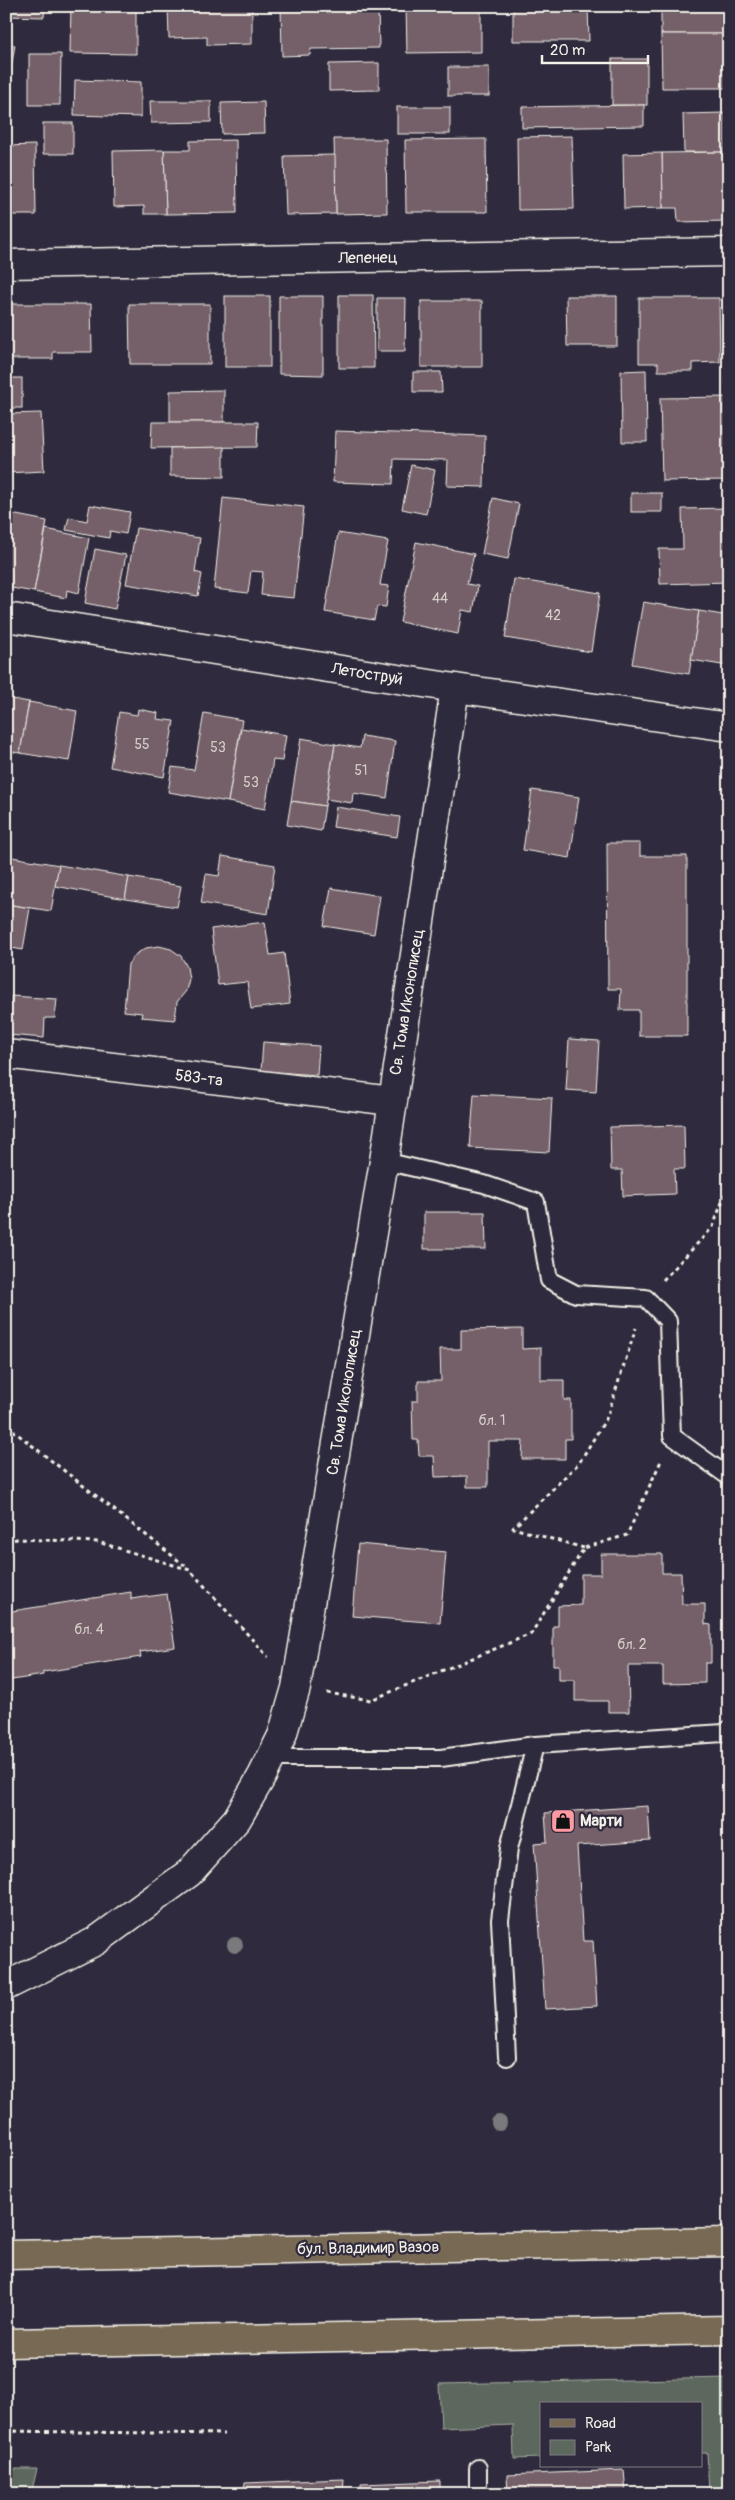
<svg xmlns="http://www.w3.org/2000/svg" width="735" height="2500" viewBox="0 0 735 2500" font-family="Pangolin,sans-serif">
<style>
.green{fill:#5c685d;stroke:#a8aca2}
.building{fill:#75616a;stroke:#f4f1e8}
.lines{fill:none;stroke-linecap:round;stroke-linejoin:round}
.lane-casing{stroke:#f4f1e8;stroke-width:20}
.street-casing{stroke:#f4f1e8;stroke-width:31}
.secondary-casing{stroke:#f4f1e8;stroke-width:31}
.primary-casing{stroke:#f4f1e8;stroke-width:31}
.path{stroke:#f4f1e8;stroke-width:3;stroke-dasharray:4 4;stroke-linecap:butt}
.lane{stroke:#2f2a3d;stroke-width:16}
.street{stroke:#2f2a3d;stroke-width:28}
.secondary{stroke:#2f2a3d;stroke-width:28}
.primary{stroke:#786954;stroke-width:28}
.tree{fill:#7a797c}
.labels{text-anchor:middle;dominant-baseline:central;stroke-width:4.5;stroke-linejoin:round;paint-order:stroke}
.number-label{font-size:14px;fill:#d4cdc8}
.street-label{font-size:16px;fill:#f4f1e8;stroke:#2f2a3d}
.poi-label{font-size:16px;font-weight:bold;fill:#f4f1e8;stroke:#2f2a3d;text-anchor:start}
</style>
<rect width="100%" height="100%" fill="#2f2a3d"/>
<filter id="ink" filterUnits="userSpaceOnUse"><feTurbulence type="fractalNoise" baseFrequency=".02" numOctaves="2"/><feDisplacementMap in="SourceGraphic" scale="10" xChannelSelector="R" yChannelSelector="G"/><feConvolveMatrix kernelMatrix="1 2 1 2 8 2 1 2 1" color-interpolation-filters="sRGB"/></filter>
<g filter="url(#ink)">
<!-- green -->
<g class="green">
<polygon points="729,2378 729,2494 709,2494 707,2453 701,2453 701,2404 541,2404 541,2458 514,2459 513,2425 441,2428 439,2384"/>
<polygon points="12,2469 37,2469 31,2494 7,2494"/>
</g>
<!-- building -->
<g class="building">
<polygon points="6,6 45,6 44,17 6,16"/>
<polygon points="71,6 131,6 131,9 136,9 136,54 70,53"/>
<polygon points="168,6 252,6 252,44 207,45 207,37 169,38"/>
<polygon points="281,6 378,6 379,48 311,49 310,55 282,56"/>
<polygon points="406,6 481,6 481,52 407,53"/>
<polygon points="513,6 588,6 589,41 513,41"/>
<rect x="661" y="6" width="64" height="28"/>
<polygon points="661,34 729,34 729,88 662,88"/>
<polygon points="6,44 15,45 6,97"/>
<polygon points="29,54 61,54 60,105 29,105"/>
<rect x="612" y="59" width="35" height="46"/>
<polygon points="379,63 379,90 329,91 329,64"/>
<rect x="448" y="67" width="41" height="29"/>
<polygon points="75,80 141,82 141,117 74,115"/>
<polygon points="150,101 211,101 211,122 151,123"/>
<polygon points="264,102 265,133 222,134 221,103"/>
<polygon points="644,105 644,126 522,128 522,107"/>
<rect x="397" y="107" width="53" height="27"/>
<polygon points="725,113 725,152 684,152 683,114"/>
<rect x="43" y="123" width="30" height="31"/>
<polygon points="572,136 574,209 518,210 517,137"/>
<polygon points="334,139 386,139 387,213 336,214"/>
<polygon points="486,139 487,212 406,212 405,140"/>
<polygon points="236,140 237,213 166,214 164,150 190,150 190,141"/>
<polygon points="35,145 36,215 6,215 6,146"/>
<polygon points="164,150 166,214 144,214 144,206 114,207 113,151"/>
<polygon points="725,152 727,221 678,222 677,208 663,208 662,153"/>
<polygon points="662,153 663,208 624,209 623,154"/>
<polygon points="335,155 336,214 286,215 284,156"/>
<polygon points="339,295 373,295 374,368 339,368"/>
<rect x="225" y="296" width="45" height="71"/>
<polygon points="279,296 323,296 323,375 279,374"/>
<polygon points="566,296 617,296 617,346 567,346"/>
<polygon points="377,298 406,298 405,351 377,351"/>
<polygon points="639,298 719,298 720,362 693,363 693,371 658,371 658,363 639,363"/>
<rect x="421" y="301" width="61" height="66"/>
<polygon points="6,304 91,304 92,352 53,352 53,359 6,359"/>
<polygon points="129,304 210,304 210,364 130,364"/>
<rect x="726" y="349" width="3" height="35"/>
<polygon points="646,370 647,442 622,442 621,371"/>
<polygon points="413,372 441,372 442,392 413,392"/>
<rect x="6" y="378" width="16" height="30"/>
<polygon points="224,390 224,422 170,422 170,391"/>
<polygon points="727,397 729,480 662,481 660,398"/>
<polygon points="41,413 44,471 6,473 6,414"/>
<polygon points="152,422 258,422 257,447 151,448"/>
<polygon points="335,431 485,436 484,487 447,486 448,460 394,459 393,484 333,482"/>
<polygon points="224,447 224,477 170,476 170,448"/>
<polygon points="411,465 435,470 426,514 402,509"/>
<rect x="631" y="493" width="31" height="19"/>
<polygon points="223,498 304,507 294,598 261,595 263,572 251,571 248,593 214,589"/>
<polygon points="493,498 519,504 508,559 482,554"/>
<polygon points="90,505 130,512 126,534 110,531 109,538 66,530 69,517 87,521"/>
<polygon points="729,508 729,582 660,584 659,549 683,549 682,509"/>
<polygon points="6,513 47,521 34,592 6,587"/>
<polygon points="136,528 200,538 195,572 202,574 198,596 126,584"/>
<polygon points="46,529 89,538 79,593 67,590 66,598 34,592"/>
<polygon points="338,533 388,541 380,585 389,586 386,607 377,606 374,620 325,612"/>
<polygon points="416,542 474,554 467,584 478,586 473,612 462,610 458,634 400,622"/>
<polygon points="95,549 126,555 115,609 85,603"/>
<polygon points="514,579 600,593 591,652 505,638"/>
<polygon points="643,602 699,611 689,674 632,664"/>
<polygon points="699,611 729,616 728,666 691,660"/>
<polygon points="6,698 29,702 20,753 6,751"/>
<polygon points="29,702 77,711 69,761 20,753"/>
<polygon points="138,709 158,713 157,719 174,721 164,777 110,767 119,712 137,715"/>
<polygon points="204,713 242,720 228,802 168,792 172,767 194,770"/>
<polygon points="241,728 286,735 282,761 273,760 265,809 228,802"/>
<polygon points="362,736 395,741 387,798 353,793 352,803 326,799 335,744 360,748"/>
<polygon points="301,738 335,744 325,806 291,801"/>
<polygon points="532,790 579,797 570,858 523,850"/>
<polygon points="291,801 325,806 321,831 287,825"/>
<polygon points="336,807 400,817 397,837 333,827"/>
<polygon points="607,843 640,843 640,856 687,856 687,1036 639,1036 639,1010 620,1010 621,989 608,989"/>
<polygon points="6,856 59,865 51,911 6,904"/>
<polygon points="222,856 275,865 268,914 201,903 206,874 219,876"/>
<polygon points="59,865 129,877 125,899 55,886"/>
<polygon points="129,877 181,886 177,907 125,899"/>
<polygon points="331,888 380,896 374,934 324,926"/>
<polygon points="6,904 30,908 23,950 6,947"/>
<polygon points="265,922 270,955 284,953 290,1004 251,1009 247,982 218,985 211,929"/>
<polygon points="159,946 171,949 181,956 187,967 189,979 186,991 177,1002 175,1020 141,1017 142,1013 124,1011 128,964 136,954 146,948"/>
<polygon points="11,996 57,999 55,1018 45,1018 44,1038 8,1035"/>
<polygon points="569,1039 599,1041 596,1092 566,1090"/>
<polygon points="263,1042 319,1046 317,1075 261,1071"/>
<polygon points="474,1094 552,1098 549,1152 470,1148"/>
<polygon points="684,1125 685,1169 674,1169 675,1194 623,1196 622,1170 611,1170 610,1127"/>
<polygon points="424,1212 485,1212 486,1249 424,1249"/>
<polygon points="522,1329 522,1349 541,1348 541,1380 564,1380 564,1400 571,1400 571,1439 565,1439 565,1459 522,1459 523,1441 488,1441 488,1487 467,1487 467,1476 435,1477 434,1456 419,1456 418,1440 413,1440 412,1401 418,1401 418,1381 441,1381 440,1349 461,1349 461,1330"/>
<polygon points="358,1544 446,1552 440,1623 352,1616"/>
<polygon points="601,1554 662,1554 662,1573 681,1573 682,1604 705,1604 705,1624 711,1625 711,1663 705,1663 705,1683 663,1684 663,1666 628,1666 629,1712 608,1712 608,1701 575,1701 575,1680 559,1680 559,1665 553,1665 553,1626 558,1626 558,1606 581,1605 581,1574 601,1574"/>
<polygon points="131,1592 131,1599 167,1594 175,1647 140,1652 141,1657 43,1672 43,1675 6,1681 6,1612"/>
<polygon points="648,1806 650,1841 577,1846 583,1941 593,1941 597,2006 545,2009 534,1843 547,1842 545,1813"/>
<polygon points="624,2470 626,2494 508,2494 507,2475"/>
<polygon points="344,2479 343,2494 243,2494 245,2483"/>
<polygon points="440,2481 440,2494 361,2494 361,2484"/>
</g>
<g class="lines">
<defs>
<g id="lane">
<polyline points="384,1161 484,1184 536,1202 549,1280 576,1294 646,1298 668,1321 672,1436 729,1477"/>
<polyline points="271,1758 441,1758 535,1745 724,1733 729,1729"/>
<polyline points="507,2057 500,1920 509,1848 535,1745"/>
<polyline points="478,2468 478,2494"/>
</g>
<g id="street">
<polyline points="6,264 729,252"/>
<polyline points="6,1054 392,1101"/>
<polyline points="6,1986 96,1941 189,1873 237,1819 262,1776 282,1736 296,1688 384,1161 455,688"/>
</g>
<polyline id="secondary" points="6,617 455,688 729,727"/>
<g id="primary">
<polyline points="6,2255 729,2242"/>
<polyline points="6,2343 729,2330"/>
</g>
</defs>
<!-- lane casing -->
<use href="#lane" class="lane-casing"/>
<!-- street casing -->
<use href="#street" class="street-casing"/>
<!-- secondary casing -->
<use href="#secondary" class="secondary-casing"/>
<!-- primary casing -->
<use href="#primary" class="primary-casing"/>
<!-- path -->
<g class="path">
<polyline points="663,1280 713,1227 729,1183"/>
<polyline points="6,1425 188,1568"/>
<polyline points="6,1541 17,1539 98,1542 190,1570 268,1657"/>
<polyline points="584,1548 513,1528 579,1463 607,1417 636,1328"/>
<polyline points="327,1693 371,1700 531,1634 584,1548 627,1535 661,1461"/>
<polyline points="6,2431 224,2434"/>
</g>
<!-- lane -->
<use href="#lane" class="lane"/>
<!-- street -->
<use href="#street" class="street"/>
<!-- secondary -->
<use href="#secondary" class="secondary"/>
<!-- primary -->
<use href="#primary" class="primary"/>
</g>
<!-- trees -->
<g class="tree">
<circle cx="235" cy="1945" r="8"/>
<circle cx="499" cy="2123" r="8"/>
</g>
</g>
<!-- icons -->
<defs>
<symbol id="shop-square" viewBox="-11 -11 22 22"><rect x="-9" y="-9" width="18" height="18" rx="4" fill="#ff9aa2" stroke="#2f2a3d"/><path d="M-5-2.5h2.3a2.7 3.5 0 0 1 5.4 0H5L5.5 6h-11ZM-1.5-2.5h3a1.5 2.3 0 0 0-3 0Z" fill="#111"/></symbol>
</defs>
<g fill-rule="evenodd">
<use href="#shop-square" x="549" y="1807" width="28" height="28"/>
</g>
<g class="labels">
<!-- number labels -->
<g class="number-label">
<text x="440" y="598">44</text>
<text x="553" y="615">42</text>
<text x="142" y="744">55</text>
<text x="218" y="747">53</text>
<text x="361" y="770">51</text>
<text x="251" y="782">53</text>
<text x="492" y="1420">бл. 1</text>
<text x="89" y="1629">бл. 4</text>
<text x="632" y="1644">бл. 2</text>
</g>
<!-- street labels -->
<g class="street-label">
<text transform="translate(368 258) rotate(-1)">Лепенец</text>
<text transform="translate(367 674) rotate(9)">Летоструй</text>
<text transform="translate(407 1002) rotate(-81)">Св. Тома Иконописец</text>
<text transform="translate(199 1078) rotate(7)">583-та</text>
<text transform="translate(344 1402) rotate(-81)">Св. Тома Иконописец</text>
<text transform="translate(368 2248) rotate(-1)">бул. Владимир Вазов</text>
</g>
<!-- poi labels -->
<g class="poi-label">
<text x="580" y="1821">Марти</text>
</g>
</g>
<!-- margin -->
<rect width="735" height="2500" fill="none" stroke="#2f2a3d" stroke-width="25"/>
<rect x="12" y="12" width="710" height="2475" fill="none" stroke="#f4f1e8" stroke-width="2" filter="url(#ink)"/>
<!-- legend -->
<rect x="540" y="2402" width="162" height="65" fill="#2f2a3d" stroke="#7e7a81"/>
<rect x="550" y="2419" width="25" height="8" fill="#786954" stroke="#7e7a81"/>
<text x="585" y="2428" font-size="15" fill="#f4f1e8">Road</text>
<rect x="550" y="2440" width="25" height="15" fill="#5c685d" stroke="#7e7a81"/>
<text x="585" y="2452" font-size="15" fill="#f4f1e8">Park</text>
<!-- scale -->
<path d="M542 55v8h106v-8" fill="none" stroke="#f4f1e8" stroke-width="2.5"/>
<text x="550" y="55" font-size="15" fill="#f4f1e8" stroke="#2f2a3d" stroke-width="4" paint-order="stroke">20 m</text>
</svg>
